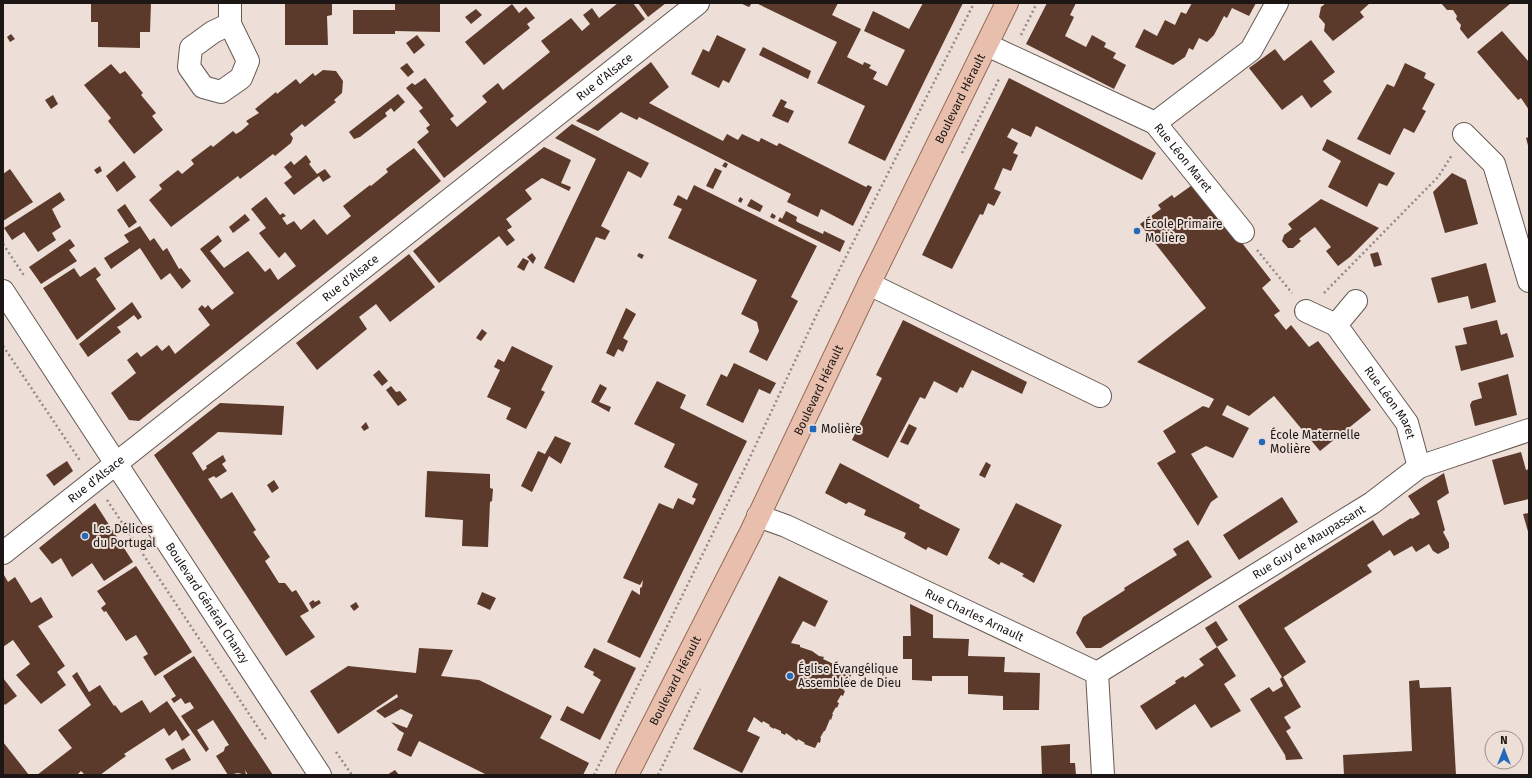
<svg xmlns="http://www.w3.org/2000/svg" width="1532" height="778" viewBox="0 0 1532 778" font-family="'Fira Sans',sans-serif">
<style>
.building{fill:#5c3a2b}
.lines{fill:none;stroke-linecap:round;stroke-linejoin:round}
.minor-casing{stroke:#655953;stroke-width:24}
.major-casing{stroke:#966955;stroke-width:24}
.path{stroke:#948985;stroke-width:2.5;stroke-dasharray:2 3;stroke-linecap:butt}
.minor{stroke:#fff;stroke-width:22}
.major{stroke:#e8bfad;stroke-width:22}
.poi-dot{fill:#2568b9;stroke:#edded7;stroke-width:1.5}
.labels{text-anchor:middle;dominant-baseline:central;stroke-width:4;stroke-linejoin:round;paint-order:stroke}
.street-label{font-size:12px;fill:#1c1715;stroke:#edded7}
.poi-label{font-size:12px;fill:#1c1715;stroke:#edded7;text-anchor:start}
</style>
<rect width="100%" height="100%" fill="#edded7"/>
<!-- building -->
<g class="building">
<polygon points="91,3 151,3 150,32 140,32 140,48 98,47 98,22 91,22"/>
<polygon points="285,3 332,3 332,15 327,16 328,45 285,45"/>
<polygon points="395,3 440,3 440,32 395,31 395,34 353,34 353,10 395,10"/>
<polygon points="618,3 633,3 645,19 444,178 417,142 429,132 426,128 430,125 419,111 423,108 406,88 412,83 415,85 425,78 454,116 450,119 457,127 487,102 482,96 498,83 503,90 550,52 541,41 571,18 582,31 590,24 583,15 592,8 599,18"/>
<polygon points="638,3 666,3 648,17"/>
<polygon points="740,3 752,3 749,7"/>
<polygon points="756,3 838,3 832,15 861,29 847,57 863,65 864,62 871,65 869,68 877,72 873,79 887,86 905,50 864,31 873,11 909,29 923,3 963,3 885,161 848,143 865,106 817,83 837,42"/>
<polygon points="1047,3 1076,3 1070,15 1074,17 1065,36 1086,47 1092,35 1106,43 1104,47 1116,53 1113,58 1126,65 1114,89 1026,44"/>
<polygon points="1192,3 1256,3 1249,16 1232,8 1227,18 1224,16 1214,35 1207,42 1199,38 1193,50 1189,48 1185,57 1173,65 1135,47 1144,29 1157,36 1165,20 1175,25 1181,12 1186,14"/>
<polygon points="1326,3 1370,3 1360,12 1364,17 1333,41 1324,31 1325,24 1319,17 1321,7"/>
<polygon points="1441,3 1511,3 1468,39 1460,29 1461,25 1456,19 1457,16 1453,10 1447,10"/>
<polygon points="512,4 519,13 526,7 535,18 527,24 530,28 484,65 465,42"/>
<polygon points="476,9 482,15 471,24 465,17"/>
<polygon points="1502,31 1529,62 1529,110 1521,98 1518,100 1477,52"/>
<polygon points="11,34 15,39 10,42 7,37"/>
<polygon points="417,35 425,45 414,54 406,43"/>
<polygon points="717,35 746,49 729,83 723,80 719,88 691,74 703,49 709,52"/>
<polygon points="1311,40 1335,72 1323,81 1332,92 1311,108 1302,95 1282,110 1249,68 1275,49 1284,61"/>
<polygon points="763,47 811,71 808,79 759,55"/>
<polygon points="651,62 669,87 649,103 723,141 727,134 738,140 742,134 759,142 761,138 777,146 779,143 866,187 868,185 872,187 853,226 821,209 818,217 787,202 791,194 639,117 637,120 621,112 598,131 576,121"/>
<polygon points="407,63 414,72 408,77 400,68"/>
<polygon points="1405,63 1426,73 1424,78 1435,84 1422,109 1426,111 1414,133 1404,128 1390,155 1357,139 1387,84 1394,87"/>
<polygon points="111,64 120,74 125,71 143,93 141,95 156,113 152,116 163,130 134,154 108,121 111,118 84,85"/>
<polygon points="323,70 336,71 343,81 342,93 334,100 336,102 305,127 302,124 290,134 293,138 291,143 275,156 273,154 240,179 238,176 171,227 149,200 162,189 159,185 178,170 182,174 194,164 191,160 211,145 213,147 233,131 236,134 241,131 249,124 246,121 259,113 255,109 276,92 277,94 296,79 300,84 313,73 315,76"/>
<polygon points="1009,78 1156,153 1142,180 1036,126 1031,137 1012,128 1007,137 1018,143 1013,153 1018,155 1011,171 1003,168 994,189 1001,192 994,206 988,203 983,215 980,214 952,269 922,255"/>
<polygon points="398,94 405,102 394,112 391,108 385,113 387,116 360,137 354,139 349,132"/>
<polygon points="53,95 58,104 51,109 45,100"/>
<polygon points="781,99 787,102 784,107 794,111 788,123 772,116"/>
<polygon points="572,124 649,163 641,178 628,171 601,226 610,231 605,240 596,237 574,283 544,268 596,159 555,138"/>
<polygon points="1529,137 1529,149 1526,138"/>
<polygon points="1327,139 1395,173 1387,186 1379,183 1367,207 1328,187 1341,161 1322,150"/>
<polygon points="544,147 571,160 561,183 571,187 569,191 542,178 525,190 532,199 506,219 512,227 507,230 515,240 507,246 499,236 439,283 413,251"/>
<polygon points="414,148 441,181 139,421 129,420 111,393 136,373 127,360 137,352 141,357 157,345 162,351 169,345 175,354 210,325 198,309 202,305 205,308 208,305 212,310 234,293 200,249 218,235 222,241 210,251 224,268 248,251 265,272 270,268 278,280 296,266 285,252 279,258 262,237 259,233 266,228 251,209 266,197 280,215 283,213 286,216 282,218 287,225 294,221 301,230 314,219 327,235 351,216 343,206 370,185 371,186 388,172 386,169"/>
<polygon points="306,155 311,162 309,164 317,174 325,169 331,177 323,182 319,176 294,195 284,183 292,177 284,167 291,161 294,165"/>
<polygon points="124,161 136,177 117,192 106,176"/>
<polygon points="725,162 728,164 726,168 722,166"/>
<polygon points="100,166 102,171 97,174 94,170"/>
<polygon points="715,168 722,171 713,189 706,186"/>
<polygon points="10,169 33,202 3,221 3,174"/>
<polygon points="1452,173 1466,180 1478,224 1445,233 1433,192"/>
<polygon points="1195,183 1271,280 1262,288 1280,311 1274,315 1286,330 1291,325 1309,347 1318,341 1371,410 1320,451 1274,396 1249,416 1227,405 1222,415 1249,428 1233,458 1206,446 1191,454 1218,497 1211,502 1198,526 1157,463 1176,452 1163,431 1203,406 1209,408 1214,399 1137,362 1206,308 1140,224 1161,209 1158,205 1172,195 1174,198"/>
<polygon points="694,185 817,246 791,297 798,301 767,361 749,352 759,331 757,322 741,314 757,280 668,238 682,209 673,205 678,195 687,200"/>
<polygon points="60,192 65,200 52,209 61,227 52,233 56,240 38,252 24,232 12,240 4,228"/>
<polygon points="740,197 743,199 741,203 738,201"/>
<polygon points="751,199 763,206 760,212 747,206"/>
<polygon points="1321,199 1379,228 1350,257 1338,266 1326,251 1331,247 1315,227 1299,239 1301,241 1293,248 1288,248 1282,241 1284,235 1292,229 1288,224"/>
<polygon points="125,204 137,222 129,228 117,210"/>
<polygon points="786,211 797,217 796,221 799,223 823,234 824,231 845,241 840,252 778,221 780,217 782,219"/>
<polygon points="772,213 776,216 774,219 770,217"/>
<polygon points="245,214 250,220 233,233 229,227"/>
<polygon points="140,226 150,241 154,238 163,251 167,248 179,269 181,268 191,281 182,289 170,273 161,280 140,248 111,269 104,258 129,242 124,235"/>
<polygon points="70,239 75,246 69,250 77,261 41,284 29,267"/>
<polygon points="1378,252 1382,265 1374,267 1370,254"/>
<polygon points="532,253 536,258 533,264 527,257"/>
<polygon points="639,253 644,255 642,259 637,256"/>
<polygon points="409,254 435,287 390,322 376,304 359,317 367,329 317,370 296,343"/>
<polygon points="523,258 529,261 524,271 517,267"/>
<polygon points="1486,263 1496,302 1471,309 1468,296 1438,303 1431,278"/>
<polygon points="95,267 101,275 96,279 116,309 77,340 43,288 74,268 80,277"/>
<polygon points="132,302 142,317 138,320 134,315 121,325 117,327 121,332 88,357 79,344"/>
<polygon points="626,308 636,314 623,338 628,341 623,352 618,349 614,357 606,353"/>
<polygon points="903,320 1027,382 1022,394 972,370 963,388 960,387 957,393 934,381 925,399 920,397 888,458 852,440 882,378 876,375"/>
<polygon points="1497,320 1501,335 1507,333 1514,357 1461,371 1455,346 1467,344 1463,328"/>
<polygon points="482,329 487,333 481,341 476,338"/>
<polygon points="512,346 553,366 541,390 545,392 526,429 506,419 511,408 487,397 500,370 494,367 498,359 504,362"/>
<polygon points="734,363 776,383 770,394 759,389 743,423 706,405 721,374 727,377"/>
<polygon points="379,370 388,381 382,386 373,375"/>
<polygon points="1508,374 1517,415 1475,426 1470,405 1472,401 1482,398 1478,383"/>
<polygon points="657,381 686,395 680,408 747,441 640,658 607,642 632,590 640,595 640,588 642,587 643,580 640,585 623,578 659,503 673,509 678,498 693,505 696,499 692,497 698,484 664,467 675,444 634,424"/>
<polygon points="600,384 607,388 599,402 611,407 609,412 591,402"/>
<polygon points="391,386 396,392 400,391 407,400 398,406 386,390"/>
<polygon points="220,403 284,406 282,435 218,432 192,453 203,471 207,468 206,466 223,455 226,461 222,464 227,471 216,478 214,476 208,479 221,499 232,492 256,530 253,532 270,557 265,561 279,583 285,583 292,592 296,590 309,611 300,616 315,637 286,656 154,455"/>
<polygon points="366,422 369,428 364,431 361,427"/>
<polygon points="909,424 917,428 908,445 900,442"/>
<polygon points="555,436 571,443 561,464 549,456 532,492 521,486 538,451 545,454"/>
<polygon points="1521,452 1526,470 1529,469 1529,499 1504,505 1492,460"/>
<polygon points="67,461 73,471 54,486 46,475"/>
<polygon points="986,462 991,465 985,478 979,475"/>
<polygon points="840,463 920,505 919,508 960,529 947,556 928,547 926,550 904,538 906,533 864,515 866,510 849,502 846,504 825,493"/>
<polygon points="427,471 490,474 490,488 493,489 492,501 490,502 488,547 462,546 463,520 425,517"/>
<polygon points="1444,473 1449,493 1437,501 1445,530 1443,532 1449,543 1449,548 1438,554 1433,551 1429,544 1416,552 1412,546 1394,556 1390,550 1367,565 1372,572 1284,628 1306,662 1283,677 1301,707 1284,717 1291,728 1286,731 1303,759 1286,760 1285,755 1250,699 1269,687 1273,692 1283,686 1280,679 1282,677 1238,606 1373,520 1383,536 1411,518 1412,519 1420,514 1408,496"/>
<polygon points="274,480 279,488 272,493 267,485"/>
<polygon points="1282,497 1298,522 1239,560 1223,535"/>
<polygon points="95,503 133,562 104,581 92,563 72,577 61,558 52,564 39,548"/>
<polygon points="1016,503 1062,525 1034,583 1022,576 1024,574 1001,562 999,565 988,558"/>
<polygon points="1529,513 1529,535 1523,514"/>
<polygon points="1188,540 1212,577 1101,648 1086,648 1076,633 1083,617 1125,590 1124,588 1177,555 1173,549"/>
<polygon points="136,566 192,652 155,676 143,657 148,654 136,635 126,641 106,611 104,612 101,608 106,604 97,591"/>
<polygon points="4,575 8,582 15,577 31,603 41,597 53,617 38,626 65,666 57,672 66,685 41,704 16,675 30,664 13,640 3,647 3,576"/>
<polygon points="779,576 828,601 815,627 803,621 791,643 800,645 800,647 812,651 819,656 824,657 823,659 842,668 843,667 853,673 849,678 851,680 849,684 847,683 843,690 845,691 843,696 841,695 837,702 839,703 837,708 836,707 832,714 833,714 831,720 830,719 825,731 824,731 820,738 821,738 820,743 818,742 815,748 804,744 805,743 798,739 797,741 786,733 785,735 781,733 781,731 774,728 774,729 769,726 770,725 763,721 762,723 754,717 747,731 760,737 742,773 693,749"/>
<polygon points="482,592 496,598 490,610 477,604"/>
<polygon points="313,600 315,602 319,600 321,603 312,609 309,603"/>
<polygon points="356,602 359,607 354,611 350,606"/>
<polygon points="910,604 933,615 933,638 969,639 968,656 1005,657 1004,672 1040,673 1039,710 1003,710 1003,696 968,694 968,676 932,676 932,681 912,680 912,659 903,659 903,636 911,636"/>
<polygon points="1216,621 1228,640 1217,647 1205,628"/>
<polygon points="1217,647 1236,676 1224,684 1241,711 1211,728 1195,704 1156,730 1140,706 1176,683 1175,681 1183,676 1185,678 1204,665 1199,659"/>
<polygon points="419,648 453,650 441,676 479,680 552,716 540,738 589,763 583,775 487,775 419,741 411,757 397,750 404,733 399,730 391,722 407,728 413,715 401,709 385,718 376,711 398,697 397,694 338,734 310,691 348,666 416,673"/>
<polygon points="594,648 636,668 600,740 560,720 567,706 583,714 601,680 593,675 594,672 584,667"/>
<polygon points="194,656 202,668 273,775 248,775 245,770 246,775 238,773 228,775 216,756 224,751 225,747 229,745 213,720 197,730 209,749 206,752 181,716 194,708 190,702 185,704 181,698 174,703 171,699 176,696 163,676"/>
<polygon points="77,672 89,692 100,685 114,706 115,705 121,713 142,700 150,713 167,701 190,735 182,741 176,730 169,736 164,728 124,754 126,756 100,775 85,775 81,771 77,775 37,775 72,748 58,730 91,705 72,676"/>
<polygon points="3,678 17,696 5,705 3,702"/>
<polygon points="1419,680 1420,688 1451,687 1456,775 1344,775 1343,755 1412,751 1409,681"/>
<polygon points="3,742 29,775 3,775"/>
<polygon points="1070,744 1070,763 1075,763 1076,775 1042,775 1041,746"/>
<polygon points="184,748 191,760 172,770 165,759"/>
<polygon points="395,770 399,775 387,775"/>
</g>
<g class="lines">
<defs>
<g id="minor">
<polyline points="230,24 213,32 191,48 189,67 203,87 221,92 241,78 248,61 230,24 230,3"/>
<path id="s1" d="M987,45L1155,123L1243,232"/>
<polyline points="1155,123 1251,50 1277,3"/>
<polyline points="1464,134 1494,164 1529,281"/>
<polyline points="869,284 1100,396"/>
<path id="s2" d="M3,291L320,775"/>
<path id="s3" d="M1306,311L1336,325L1407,423L1419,467"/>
<polyline points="1336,325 1356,301"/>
<path id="s4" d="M758,516L786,526L1097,673L1103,775"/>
<path id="s5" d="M3,553L698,3"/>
<path id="s6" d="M1097,673L1372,503L1419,467L1529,430"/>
</g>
<g id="major">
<path id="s7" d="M627,775L751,532L869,284L1007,3"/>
</g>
</defs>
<!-- minor casing -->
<use href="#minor" class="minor-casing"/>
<!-- major casing -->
<use href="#major" class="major-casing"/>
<!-- path -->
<g class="path">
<polyline points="1021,35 1037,3"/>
<polyline points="962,153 1000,77"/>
<polyline points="3,244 25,277"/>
<polyline points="1257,250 1292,293"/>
<polyline points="1324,293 1438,177 1452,155"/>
<polyline points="3,346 81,462"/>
<polyline points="107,500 267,741"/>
<polyline points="336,752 352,775"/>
<polyline points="594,775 745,468 816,316 974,3"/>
<polyline points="658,775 700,689"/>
</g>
<!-- minor -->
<use href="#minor" class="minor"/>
<!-- major -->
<use href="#major" class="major"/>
</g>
<!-- markers -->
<g class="poi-dot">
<circle cx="1137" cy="231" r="4"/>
<rect x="809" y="425" width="8" height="8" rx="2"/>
<circle cx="1262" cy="442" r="4"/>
<circle cx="85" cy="536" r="4"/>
<circle cx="790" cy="676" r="4"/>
</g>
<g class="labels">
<!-- street labels -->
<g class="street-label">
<text stroke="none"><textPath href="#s5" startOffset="767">Rue d’Alsace</textPath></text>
<text stroke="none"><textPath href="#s7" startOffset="754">Boulevard Hérault</textPath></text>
<text stroke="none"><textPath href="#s1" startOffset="230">Rue Léon Maret</textPath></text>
<text stroke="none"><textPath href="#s5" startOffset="443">Rue d’Alsace</textPath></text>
<text stroke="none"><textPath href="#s7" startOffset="430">Boulevard Hérault</textPath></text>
<text stroke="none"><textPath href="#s3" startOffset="128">Rue Léon Maret</textPath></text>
<text stroke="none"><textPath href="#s5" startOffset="119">Rue d’Alsace</textPath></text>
<text stroke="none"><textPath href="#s6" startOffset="249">Rue Guy de Maupassant</textPath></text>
<text stroke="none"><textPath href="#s2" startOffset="373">Boulevard Général Chanzy</textPath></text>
<text stroke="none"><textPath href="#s4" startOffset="238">Rue Charles Arnault</textPath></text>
<text stroke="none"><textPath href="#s7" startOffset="106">Boulevard Hérault</textPath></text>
</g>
<!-- poi labels -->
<g class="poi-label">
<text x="1145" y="224">École Primaire<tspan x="1145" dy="14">Molière</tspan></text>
<text x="821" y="429">Molière</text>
<text x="1270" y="435">École Maternelle<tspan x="1270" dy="14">Molière</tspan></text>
<text x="93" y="529">Les Délices<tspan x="93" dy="14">du Portugal</tspan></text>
<text x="798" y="669">Église Évangélique<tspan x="798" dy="14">Assemblée de Dieu</tspan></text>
</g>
</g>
<!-- border -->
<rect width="1532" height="778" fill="none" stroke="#1c1715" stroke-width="8"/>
<!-- north arrow -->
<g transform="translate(1504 750)"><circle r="19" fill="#edded7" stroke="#998e89"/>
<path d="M0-3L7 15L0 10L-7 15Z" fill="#2568b9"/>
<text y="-6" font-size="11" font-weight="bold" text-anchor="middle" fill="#1c1715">N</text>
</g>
</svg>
